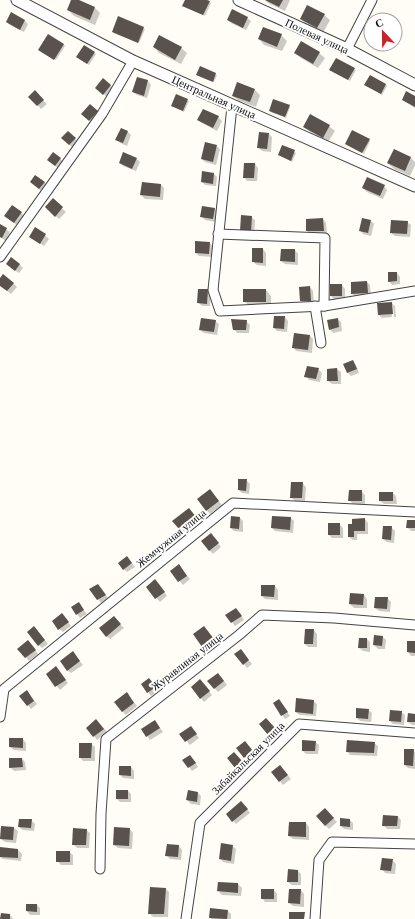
<svg xmlns="http://www.w3.org/2000/svg" width="415" height="919" viewBox="0 0 415 919" font-family="Georgia,serif">
<style>
.shadow{fill:#0003}
.building{fill:#5a524d}
.lines{fill:none;stroke-linecap:round;stroke-linejoin:round}
.minor-casing{stroke:#444;stroke-width:11}
.tertiary-casing{stroke:#444;stroke-width:13}
.minor{stroke:#fff;stroke-width:9}
.tertiary{stroke:#fff;stroke-width:11}
.labels{text-anchor:middle;dominant-baseline:central;stroke-width:4;stroke-linejoin:round;paint-order:stroke}
.street-label{font-size:11px;fill:#111;stroke:#fff}
</style>
<rect width="100%" height="100%" fill="#fffdf5"/>
<!-- shadow -->
<g class="shadow">
<polygon points="72,0 76,0 95,8 100,13 95,25 74,16 68,10"/>
<polygon points="186,0 205,0 211,3 205,16 185,7"/>
<polygon points="265,0 290,0 285,11 268,3"/>
<polygon points="11,13 25,21 28,24 24,32 10,25 7,22"/>
<polygon points="324,15 330,20 323,33 306,24 301,19"/>
<polygon points="119,17 145,29 139,43 114,33"/>
<polygon points="247,18 251,21 246,30 231,23 228,20"/>
<polygon points="281,35 287,41 282,51 264,45 259,39"/>
<polygon points="63,44 65,46 56,60 41,51"/>
<polygon points="377,44 390,44 388,49"/>
<polygon points="154,47 181,48 187,53 181,64 159,53"/>
<polygon points="94,53 96,54 89,65 79,58"/>
<polygon points="295,53 319,53 325,58 318,68 301,58"/>
<polygon points="200,67 217,75 214,82 199,76"/>
<polygon points="354,69 356,70 350,81 332,71"/>
<polygon points="138,78 148,81 151,85 147,98 137,95 133,92"/>
<polygon points="386,84 387,86 382,95 367,86"/>
<polygon points="110,85 114,89 107,97 100,91"/>
<polygon points="255,90 260,95 256,107 239,101 233,96"/>
<polygon points="35,92 47,104 41,109 30,97"/>
<polygon points="415,97 415,108 403,100"/>
<polygon points="188,100 189,101 184,112 172,106"/>
<polygon points="289,106 290,107 286,118 271,112"/>
<polygon points="97,111 100,115 93,123 86,117"/>
<polygon points="218,117 222,121 217,131 202,123 198,120"/>
<polygon points="329,126 335,131 328,142 310,132 304,127"/>
<polygon points="121,129 128,132 131,135 127,146 120,143 117,140"/>
<polygon points="269,134 272,137 271,152 262,151 258,147"/>
<polygon points="62,138 75,139 79,142 73,148"/>
<polygon points="369,140 370,141 364,154 347,145"/>
<polygon points="216,146 220,149 216,165 205,162 202,159"/>
<polygon points="283,146 296,153 292,162 279,155"/>
<polygon points="53,153 64,162 59,169 48,160"/>
<polygon points="410,157 415,162 415,165 410,176 394,169 388,163"/>
<polygon points="137,159 140,162 136,171 123,166 120,163"/>
<polygon points="255,164 258,168 257,181 247,181 244,177"/>
<polygon points="214,174 217,177 216,186 205,185 202,182"/>
<polygon points="44,182 48,186 43,192 35,186"/>
<polygon points="161,185 164,188 163,200 145,199 141,195"/>
<polygon points="384,186 387,190 383,199 367,192 363,188"/>
<polygon points="53,200 66,212 59,219 46,207"/>
<polygon points="215,209 218,213 216,222 205,220 201,216"/>
<polygon points="21,213 25,216 18,226 5,216"/>
<polygon points="251,217 255,220 254,235 244,234"/>
<polygon points="323,219 326,223 327,234 311,234 307,231"/>
<polygon points="371,221 374,224 371,236 363,234 360,230"/>
<polygon points="407,222 411,225 410,237 395,236 391,233"/>
<polygon points="0,225 10,232 6,241 0,237"/>
<polygon points="45,235 49,239 44,246 34,240"/>
<polygon points="210,243 213,247 213,257 199,256 196,253"/>
<polygon points="263,249 266,253 266,266 257,265 253,262"/>
<polygon points="295,250 298,254 298,265 285,264 281,261"/>
<polygon points="19,264 23,268 19,273 11,268"/>
<polygon points="397,273 400,277 400,284 392,285 389,281"/>
<polygon points="0,280 13,283 17,287 11,294 0,285"/>
<polygon points="367,282 370,285 371,297 356,297 352,294"/>
<polygon points="342,285 345,289 345,299 334,299 331,296"/>
<polygon points="310,287 313,291 314,304 305,304 301,301"/>
<polygon points="207,290 211,294 210,306 202,306 198,302"/>
<polygon points="266,290 271,296 271,307 250,307 244,301"/>
<polygon points="391,303 395,306 396,317 394,317 393,305 391,305 392,317 382,318 379,315 378,304"/>
<polygon points="285,317 288,321 287,332 277,331 274,328"/>
<polygon points="337,319 341,322 342,331 333,333 330,329"/>
<polygon points="215,321 219,324 217,335 204,333 200,330"/>
<polygon points="246,321 250,325 249,333 237,333 234,329"/>
<polygon points="310,336 313,339 312,353 296,351 293,347"/>
<polygon points="353,361 356,365 359,373 351,376 348,373"/>
<polygon points="318,369 322,373 320,382 309,380 306,376"/>
<polygon points="337,369 341,372 341,384 332,384 328,381"/>
<polygon points="246,480 250,484 249,494 242,493 239,490"/>
<polygon points="302,483 306,487 305,501 295,501 291,497"/>
<polygon points="361,491 365,495 365,504 353,504 349,500"/>
<polygon points="380,493 393,493 396,496 397,504 384,504 380,501"/>
<polygon points="213,494 222,505 210,514 198,500"/>
<polygon points="192,512 199,521 184,533 180,530"/>
<polygon points="240,518 243,521 243,532 234,531 231,528"/>
<polygon points="291,518 294,521 293,533 275,531 272,528"/>
<polygon points="365,519 368,523 368,534 357,534 357,540 353,540 349,537 354,525"/>
<polygon points="415,521 415,531 411,531 407,527"/>
<polygon points="339,524 343,528 343,538 332,538 329,535"/>
<polygon points="391,527 395,531 394,543 387,542 383,539"/>
<polygon points="214,538 221,547 213,554 209,550"/>
<polygon points="130,561 135,567 127,572 124,569"/>
<polygon points="182,569 190,579 183,585 171,571"/>
<polygon points="159,584 167,596 160,602 147,587"/>
<polygon points="275,586 278,590 278,600 265,599 262,596"/>
<polygon points="101,588 108,598 101,603 91,590"/>
<polygon points="351,594 364,595 367,599 367,608 354,608 350,604"/>
<polygon points="387,598 391,602 390,612 379,611 375,608"/>
<polygon points="78,603 87,614 80,618 72,607"/>
<polygon points="239,612 244,620 235,626 227,615"/>
<polygon points="65,618 71,626 63,632 59,629"/>
<polygon points="117,621 124,628 110,639 106,636"/>
<polygon points="314,630 317,634 317,647 308,647 305,644"/>
<polygon points="37,631 48,644 42,648 39,645"/>
<polygon points="207,631 217,643 207,650 194,634"/>
<polygon points="383,637 386,640 385,649 378,649 374,645"/>
<polygon points="367,639 370,642 370,652 363,651 359,648"/>
<polygon points="415,642 415,656 411,656 408,652"/>
<polygon points="31,645 38,654 29,661 19,649"/>
<polygon points="73,653 83,665 71,673 67,670"/>
<polygon points="244,654 252,664 247,668 244,664"/>
<polygon points="59,671 68,683 60,690 47,674"/>
<polygon points="221,677 227,685 218,692 208,681"/>
<polygon points="153,683 158,691 151,696 142,684"/>
<polygon points="204,684 212,695 204,702 201,698"/>
<polygon points="30,695 37,704 31,709 28,705"/>
<polygon points="130,697 137,706 126,715 122,711"/>
<polygon points="279,700 290,716 285,719 282,715"/>
<polygon points="313,701 317,704 316,716 299,715 296,712"/>
<polygon points="368,710 372,713 371,722 360,721 357,718"/>
<polygon points="401,712 405,715 404,725 393,724 390,721"/>
<polygon points="415,715 415,725 412,725 408,722"/>
<polygon points="269,722 278,733 273,738 260,724"/>
<polygon points="100,724 107,732 97,740 94,736"/>
<polygon points="158,725 163,732 150,740 142,729"/>
<polygon points="194,730 199,738 190,745 181,734"/>
<polygon points="10,739 23,739 26,743 26,751 14,750 10,747"/>
<polygon points="245,742 256,755 248,761 238,748"/>
<polygon points="315,742 319,745 318,754 306,754 303,751"/>
<polygon points="374,743 378,746 377,756 350,755 347,751"/>
<polygon points="91,744 95,747 95,761 83,761 80,757"/>
<polygon points="413,750 415,752 415,769 408,768 405,765"/>
<polygon points="238,757 245,766 239,771 228,758"/>
<polygon points="22,759 25,762 26,770 14,771 10,767"/>
<polygon points="193,759 198,767 192,771 184,760"/>
<polygon points="131,767 134,771 134,779 123,778 120,775"/>
<polygon points="283,769 291,779 283,785 280,781"/>
<polygon points="128,791 131,794 131,802 120,802 117,799"/>
<polygon points="189,791 198,793 201,796 200,805 191,804 187,800"/>
<polygon points="245,806 250,813 236,824 233,821"/>
<polygon points="325,810 337,822 329,829 317,817"/>
<polygon points="397,816 401,820 400,829 387,829 383,825"/>
<polygon points="31,820 35,824 34,831 23,830 19,827"/>
<polygon points="350,820 353,823 353,830 344,829 341,826"/>
<polygon points="306,823 309,827 309,840 293,839 289,836"/>
<polygon points="2,827 14,828 18,831 16,843 5,842 1,839"/>
<polygon points="130,829 133,833 132,849 118,848 114,845"/>
<polygon points="86,830 90,833 89,848 77,848 73,844"/>
<polygon points="179,846 182,850 181,860 170,859 166,855"/>
<polygon points="232,846 236,849 234,864 223,862 220,859"/>
<polygon points="0,848 18,850 22,854 21,861 3,859 0,857"/>
<polygon points="69,852 73,855 73,865 61,865 57,861"/>
<polygon points="392,860 396,864 395,874 385,873 382,869"/>
<polygon points="289,870 298,871 301,874 301,885 292,885 288,882"/>
<polygon points="219,883 238,884 242,888 241,896 222,895 218,891"/>
<polygon points="166,889 169,892 168,917 153,917 149,913"/>
<polygon points="274,890 277,894 277,902 265,902 262,898"/>
<polygon points="290,890 301,890 304,894 304,907 293,906 289,903"/>
<polygon points="37,905 40,908 40,915 30,915 27,911"/>
<polygon points="228,911 231,914 231,919 212,919 210,918"/>
<polygon points="10,915 13,919 1,919"/>
</g>
<!-- building -->
<g class="building">
<polygon points="71,0 79,0 95,7 90,20 67,10"/>
<polygon points="185,0 207,0 210,1 203,15 182,6"/>
<polygon points="265,0 283,0 279,7"/>
<polygon points="307,5 325,14 317,28 300,19"/>
<polygon points="232,9 248,17 243,28 227,20"/>
<polygon points="11,12 25,20 20,30 6,22"/>
<polygon points="118,16 144,27 138,43 112,32"/>
<polygon points="263,27 282,34 277,47 258,39"/>
<polygon points="371,27 371,39 366,36"/>
<polygon points="48,34 64,44 54,60 38,50"/>
<polygon points="159,35 182,47 175,60 153,47"/>
<polygon points="301,41 320,52 313,64 294,53"/>
<polygon points="84,45 95,52 87,64 76,57"/>
<polygon points="336,58 355,68 348,80 329,70"/>
<polygon points="200,66 216,73 213,82 196,75"/>
<polygon points="370,75 386,84 381,94 364,85"/>
<polygon points="137,77 148,80 144,96 132,92"/>
<polygon points="103,78 111,85 103,95 95,88"/>
<polygon points="237,82 255,89 250,102 232,96"/>
<polygon points="35,90 44,100 37,106 28,97"/>
<polygon points="406,91 415,96 415,107 402,100"/>
<polygon points="176,94 188,99 183,111 171,106"/>
<polygon points="273,99 290,105 285,117 269,111"/>
<polygon points="90,104 98,111 89,121 81,114"/>
<polygon points="203,109 219,116 213,128 197,120"/>
<polygon points="310,114 330,125 323,138 303,127"/>
<polygon points="121,128 128,131 123,143 115,140"/>
<polygon points="352,130 370,139 362,153 345,144"/>
<polygon points="68,131 76,138 69,145 61,138"/>
<polygon points="259,132 269,133 267,149 257,148"/>
<polygon points="205,142 217,145 213,162 201,159"/>
<polygon points="282,145 295,150 291,161 278,155"/>
<polygon points="394,149 411,157 405,171 387,163"/>
<polygon points="53,152 61,158 55,166 47,160"/>
<polygon points="123,152 137,158 132,169 119,163"/>
<polygon points="244,163 255,163 254,178 243,178"/>
<polygon points="202,171 214,173 213,184 201,182"/>
<polygon points="35,175 45,182 39,189 30,182"/>
<polygon points="367,177 385,185 380,196 362,188"/>
<polygon points="142,182 161,184 160,197 140,195"/>
<polygon points="53,198 63,207 55,217 45,207"/>
<polygon points="12,205 22,212 14,223 4,216"/>
<polygon points="202,206 215,208 213,219 200,217"/>
<polygon points="241,215 252,216 251,232 240,231"/>
<polygon points="323,218 324,231 306,231 306,219"/>
<polygon points="362,218 371,220 368,233 359,231"/>
<polygon points="391,220 408,221 407,234 390,233"/>
<polygon points="0,224 7,228 2,238 0,237"/>
<polygon points="35,227 46,234 40,244 29,237"/>
<polygon points="195,241 210,242 209,254 195,253"/>
<polygon points="252,248 263,248 263,263 252,262"/>
<polygon points="281,249 295,249 295,262 280,261"/>
<polygon points="11,257 20,264 15,271 6,264"/>
<polygon points="388,272 397,272 397,281 388,282"/>
<polygon points="3,274 14,283 7,291 0,286 0,278"/>
<polygon points="367,281 368,293 351,294 351,282"/>
<rect x="330" y="284" width="12" height="12"/>
<polygon points="310,286 311,301 300,301 299,287"/>
<polygon points="198,289 208,289 207,304 197,303"/>
<rect x="243" y="289" width="23" height="13"/>
<polygon points="392,302 393,314 378,315 377,303"/>
<polygon points="274,316 285,316 284,329 273,328"/>
<polygon points="201,318 216,320 214,332 199,330"/>
<polygon points="338,318 339,327 329,330 327,320"/>
<polygon points="231,319 247,320 246,330 233,330"/>
<polygon points="294,333 310,335 308,350 292,348"/>
<polygon points="353,360 357,369 347,373 343,364"/>
<polygon points="307,366 319,368 316,379 304,377"/>
<polygon points="337,368 338,381 327,381 327,369"/>
<polygon points="238,479 247,479 246,491 238,490"/>
<polygon points="291,482 303,482 302,498 290,498"/>
<polygon points="210,489 219,501 206,511 197,499"/>
<polygon points="349,490 362,490 362,501 348,501"/>
<rect x="379" y="492" width="14" height="9"/>
<polygon points="189,508 196,517 180,530 172,521"/>
<polygon points="231,516 240,517 239,529 230,528"/>
<polygon points="272,516 291,517 290,530 271,528"/>
<polygon points="365,518 365,531 354,531 354,537 348,537 348,524 352,524 352,519"/>
<polygon points="407,520 415,520 415,528 406,528"/>
<rect x="328" y="523" width="12" height="12"/>
<polygon points="383,526 392,526 391,540 382,539"/>
<polygon points="211,533 219,543 209,551 201,541"/>
<polygon points="127,556 132,563 123,570 118,563"/>
<polygon points="179,564 187,576 178,582 170,571"/>
<polygon points="155,579 165,592 155,599 146,587"/>
<polygon points="98,584 106,595 97,600 89,589"/>
<polygon points="261,585 275,585 274,597 261,596"/>
<polygon points="350,593 364,594 363,605 349,604"/>
<polygon points="375,597 388,597 387,609 374,608"/>
<polygon points="79,602 84,610 76,615 71,607"/>
<polygon points="236,608 242,616 231,623 225,615"/>
<polygon points="62,613 69,622 58,630 52,621"/>
<polygon points="114,616 121,624 106,637 99,628"/>
<polygon points="34,626 45,640 38,646 27,632"/>
<polygon points="204,626 214,639 202,647 193,634"/>
<polygon points="305,629 314,629 313,644 304,644"/>
<polygon points="374,635 383,636 382,646 373,645"/>
<polygon points="359,638 367,638 367,648 358,648"/>
<polygon points="28,640 36,650 25,658 17,649"/>
<polygon points="407,641 415,641 415,653 407,652"/>
<polygon points="241,649 249,660 243,665 234,654"/>
<polygon points="73,651 80,661 67,671 60,661"/>
<polygon points="56,666 66,680 55,687 46,674"/>
<polygon points="218,673 224,681 214,689 207,681"/>
<polygon points="149,678 156,687 147,693 141,684"/>
<polygon points="200,679 210,691 200,699 191,687"/>
<polygon points="27,690 34,701 27,706 19,696"/>
<polygon points="127,692 134,703 122,712 114,702"/>
<polygon points="296,698 314,700 313,714 295,712"/>
<polygon points="279,699 288,712 281,716 273,703"/>
<polygon points="356,708 369,709 368,719 356,718"/>
<polygon points="390,710 402,711 401,722 389,721"/>
<polygon points="408,713 415,714 415,722 407,722"/>
<polygon points="266,718 276,729 268,735 259,724"/>
<polygon points="96,719 104,729 93,737 86,728"/>
<polygon points="155,720 160,728 146,737 141,729"/>
<polygon points="191,726 197,734 185,742 179,734"/>
<polygon points="9,738 23,738 23,748 9,747"/>
<polygon points="302,740 316,741 315,751 302,751"/>
<polygon points="347,740 375,742 374,753 346,752"/>
<polygon points="245,741 253,751 244,758 236,748"/>
<polygon points="79,743 92,743 91,758 79,758"/>
<polygon points="404,749 414,749 413,766 404,765"/>
<polygon points="234,752 243,762 235,768 227,758"/>
<polygon points="190,755 196,763 188,768 182,760"/>
<polygon points="9,758 22,758 23,767 9,768"/>
<polygon points="280,765 288,775 279,782 271,772"/>
<polygon points="119,766 131,766 131,776 119,775"/>
<rect x="116" y="790" width="12" height="9"/>
<polygon points="188,790 198,792 197,802 186,800"/>
<polygon points="241,801 248,809 232,822 226,814"/>
<polygon points="325,808 334,818 325,826 316,816"/>
<polygon points="383,815 398,816 397,826 382,826"/>
<polygon points="340,818 350,819 350,827 340,826"/>
<polygon points="19,819 32,819 31,828 18,827"/>
<polygon points="289,822 306,822 306,837 288,836"/>
<polygon points="1,826 14,827 13,840 0,839"/>
<polygon points="114,827 130,828 129,846 113,845"/>
<polygon points="73,828 87,829 86,845 72,845"/>
<polygon points="221,843 233,845 231,861 219,859"/>
<polygon points="167,844 179,845 178,857 165,856"/>
<polygon points="0,847 18,849 18,858 0,857"/>
<rect x="56" y="851" width="14" height="11"/>
<polygon points="382,858 393,859 391,871 380,870"/>
<polygon points="288,869 298,870 298,882 287,882"/>
<polygon points="218,882 238,883 238,893 217,891"/>
<polygon points="150,887 166,888 164,914 148,914"/>
<rect x="261" y="889" width="13" height="10"/>
<polygon points="289,889 301,889 300,904 288,903"/>
<polygon points="26,904 37,904 37,912 26,911"/>
<polygon points="210,908 228,910 227,919 209,918"/>
<polygon points="289,912 305,912 304,919 289,919"/>
<polygon points="1,913 10,914 10,919 0,919"/>
</g>
<g class="lines">
<defs>
<g id="minor">
<polyline points="347,49 372,0"/>
<polyline points="232,106 213,290 220,311 324,306 415,291"/>
<polyline points="218,234 325,238 324,306"/>
<polyline points="0,257 102,114 133,61"/>
<polyline points="315,306 321,343"/>
<polyline points="0,717 4,689 233,503 415,512"/>
<polyline points="100,869 101,814 106,739 239,635 262,615 334,618 415,625"/>
<polyline points="186,919 200,823 299,724 415,733"/>
<polyline points="315,919 319,860 332,842 415,844"/>
</g>
<g id="tertiary">
<polyline points="17,0 133,61 415,186"/>
<polyline points="239,0 347,49 415,85"/>
</g>
</defs>
<!-- minor casing -->
<use href="#minor" class="minor-casing"/>
<!-- tertiary casing -->
<use href="#tertiary" class="tertiary-casing"/>
<!-- minor -->
<use href="#minor" class="minor"/>
<!-- tertiary -->
<use href="#tertiary" class="tertiary"/>
</g>
<g class="labels">
<!-- street labels -->
<g class="street-label">
<text transform="translate(317 36) rotate(25)">Полевая улица</text>
<text transform="translate(214 97) rotate(24)">Центральная улица</text>
<text transform="translate(171 538) rotate(-39)">Жемчужная улица</text>
<text transform="translate(187 661) rotate(-38)">Журавлиная улица</text>
<text transform="translate(248 758) rotate(-45)">Забайкальская улица</text>
</g>
</g>
<!-- north arrow -->
<g transform="translate(383 32) rotate(338)"><circle r="19" fill="#ffffff" stroke="#a0a0a0"/>
<path d="M0-3L7 15L0 10L-7 15Z" fill="#c4262e"/>
<text y="-6" font-size="11" font-weight="bold" text-anchor="middle" fill="#111111">С</text>
</g>
</svg>
